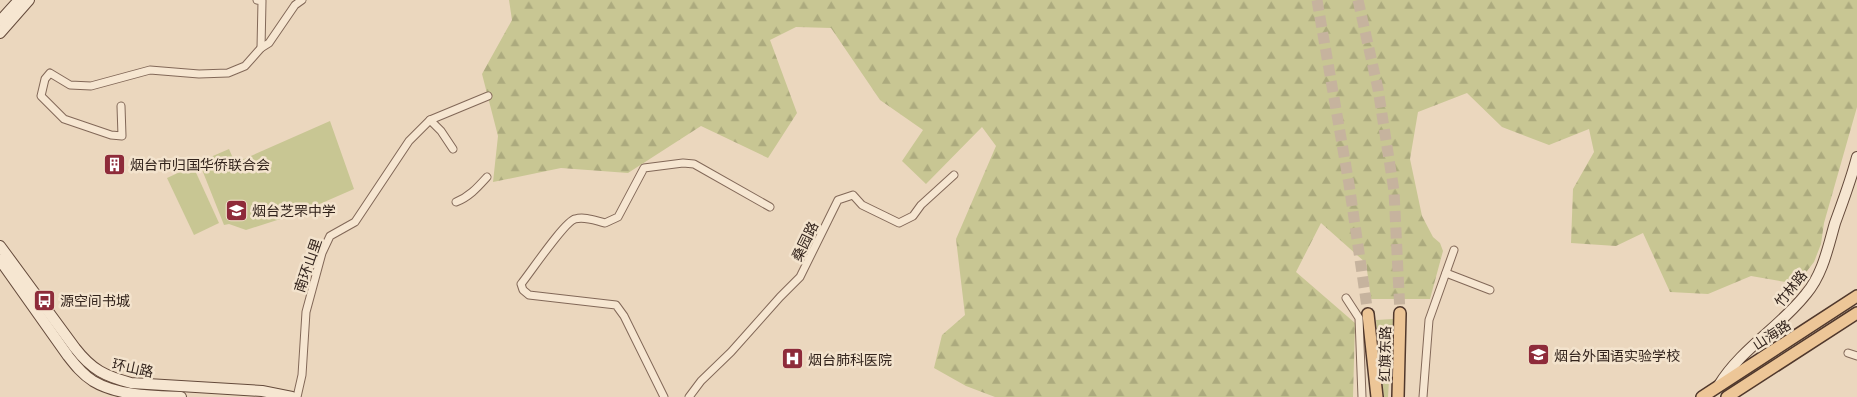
<svg xmlns="http://www.w3.org/2000/svg" width="1857" height="397" viewBox="0 0 1857 397" font-family="Literata,'Noto Sans SC',serif">
<style>
.grass{fill:url(#grass-tufts)}
.forest{fill:url(#forest-firs)}
.garden{fill:#c8c693}
.lines{fill:none;stroke-linecap:round;stroke-linejoin:round}
.primary-tunnel{stroke:#c6b39e;stroke-width:11;stroke-dasharray:11 5.5;stroke-linecap:butt}
.street-casing{stroke:#826858;stroke-width:9}
.secondary-casing{stroke:#644a3b;stroke-width:12}
.primary-casing{stroke:#50382c;stroke-width:14}
.street{stroke:#f6e6d1;stroke-width:7}
.secondary{stroke:#f6e6d1;stroke-width:10}
.primary{stroke:#edc697;stroke-width:11}
.labels{text-anchor:middle;dominant-baseline:central;stroke-width:5;stroke-linejoin:round;paint-order:stroke}
.poi-label{font-size:14px;fill:#32231c;stroke:#f3e3cd;text-anchor:start}
.street-label{font-size:14px;fill:#32231c;stroke:#f3e3cd}
</style>
<defs>
<pattern id="grass-tufts" width="24" height="20" patternUnits="userSpaceOnUse" patternTransform="scale(1.25)"><rect width="24" height="20" fill="#c8c693"/><path d="M3 7l-1-3M5 7V3M7 7l1-3M15 17l-1-3M17 17v-4M19 17l1-3" fill="none" stroke="#acaa7e"/></pattern>
<pattern id="forest-firs" width="22" height="20" patternUnits="userSpaceOnUse" patternTransform="scale(1.25)"><rect width="22" height="20" fill="#c8c693"/><path d="M5 1l3.5 6h-7zM16 11l3.5 6h-7z" fill="#acaa7e"/></pattern>
</defs>
<rect width="100%" height="100%" fill="#ebd7be"/>
<!-- grass -->
<polygon class="grass" points="1393,319 1388,397 1384,397 1376,320"/>
<!-- forest -->
<polygon class="forest" points="509,0 1857,0 1857,107 1824,223 1821,244 1814,262 1797,284 1751,276 1708,294 1670,292 1643,233 1616,246 1571,243 1573,189 1594,152 1589,129 1549,145 1502,127 1467,93 1418,112 1410,159 1422,216 1433,237 1440,243 1443,251 1430,299 1371,299 1366,263 1321,223 1296,272 1355,323 1353,397 995,397 966,386 934,368 942,335 965,315 956,239 996,146 982,127 926,184 902,161 923,130 880,100 831,28 796,27 770,40 797,113 768,158 701,126 628,173 561,168 493,182 498,136 482,74 512,20"/>
<!-- garden -->
<g class="garden">
<polygon points="330,121 354,189 299,213 246,230 229,224 224,225 199,162 229,149 235,163"/>
<polygon points="193,166 219,223 194,235 167,178"/>
</g>
<g class="lines">
<!-- primary-tunnel -->
<g class="primary-tunnel">
<polyline points="1317,0 1349,184 1368,314"/>
<polyline points="1358,0 1378,89 1394,191 1400,313"/>
</g>
<defs>
<g id="street">
<polyline points="257,0 262,1 261,48"/>
<polyline points="121,106 122,136 111,135 64,119 41,96 45,79 50,73 70,85 91,86 150,70 199,74 228,73 245,66 261,48 269,43 295,5 302,0"/>
<polyline points="430,120 441,131 453,149"/>
<path d="M456,202C469,197 477,188 487,177"/>
<polyline points="1446,273 1490,290"/>
<polyline points="1346,298 1359,318 1362,397"/>
<polyline points="1848,353 1857,356"/>
<polyline points="297,397 302,375 306,312 322,253 330,236 355,222 409,141 430,120 488,96"/>
<path d="M664,397L624,316L616,305L529,295L523,290L521,284C530,273 565,221 575,219C585,216 596,221 605,223L618,217L644,168L683,163L694,164L770,207"/>
<polyline points="689,397 701,381 731,352 780,297 800,277 838,200 853,195 862,205 899,223 913,216 921,205 954,175"/>
<polyline points="1423,397 1429,320 1454,250"/>
</g>
<g id="secondary">
<polyline points="0,21 19,0"/>
<polyline points="0,33 29,0"/>
<path d="M0,246L75,348C92,370 105,376 131,383L262,391L292,397"/>
<path d="M0,260L68,356C75,365 82,374 93,381C118,396 153,396 181,397"/>
<path d="M1719,385C1741,349 1780,327 1806,294C1823,274 1828,247 1835,223C1843,201 1851,180 1857,157"/>
</g>
<g id="primary">
<polyline points="1368,314 1377,397"/>
<polyline points="1398,397 1400,313"/>
<polyline points="1702,397 1857,296"/>
<polyline points="1727,397 1857,313"/>
</g>
</defs>
<!-- street casing -->
<use href="#street" class="street-casing"/>
<!-- secondary casing -->
<use href="#secondary" class="secondary-casing"/>
<!-- primary casing -->
<use href="#primary" class="primary-casing"/>
<!-- street -->
<use href="#street" class="street"/>
<!-- secondary -->
<use href="#secondary" class="secondary"/>
<!-- primary -->
<use href="#primary" class="primary"/>
</g>
<!-- icons -->
<defs>
<symbol id="building-square" viewBox="-11 -11 22 22"><rect x="-9" y="-9" width="18" height="18" rx="4" fill="#8e2b3a" stroke="#f3e3cd"/><path d="M-4-6H4V6H1V3H-1V6H-4ZM-2.5-4.3h1.7v1.8h-1.7ZM.8-4.3h1.7v1.8H.8ZM-2.5-1h1.7V.8h-1.7ZM.8-1h1.7V.8H.8Z" fill="#fff"/></symbol>
<symbol id="school-square" viewBox="-11 -11 22 22"><rect x="-9" y="-9" width="18" height="18" rx="4" fill="#8e2b3a" stroke="#f3e3cd"/><path d="M0-5L7-2L0 1L-7-2ZM-4 1L0 2.5L4 1V4Q0 6-4 4Z" fill="#fff"/></symbol>
<symbol id="bus-square" viewBox="-11 -11 22 22"><rect x="-9" y="-9" width="18" height="18" rx="4" fill="#8e2b3a" stroke="#f3e3cd"/><path d="M-5-6H5V4H4V6H2V4H-2V6H-4V4H-5ZM-3.5-4V0h7V-4ZM-3.5 1.2v1.5H-2V1.2ZM2 1.2v1.5H3.5V1.2Z" fill="#fff"/></symbol>
<symbol id="hospital-square" viewBox="-11 -11 22 22"><rect x="-9" y="-9" width="18" height="18" rx="4" fill="#8e2b3a" stroke="#f3e3cd"/><path d="M-5-5h3v3.5h4V-5h3V5h-3V1.5h-4V5h-3Z" fill="#fff"/></symbol>
</defs>
<g fill-rule="evenodd">
<use href="#building-square" x="102" y="152" width="25" height="25"/>
<use href="#school-square" x="224" y="198" width="25" height="25"/>
<use href="#bus-square" x="32" y="288" width="25" height="25"/>
<use href="#school-square" x="1526" y="342" width="25" height="25"/>
<use href="#hospital-square" x="780" y="346" width="25" height="25"/>
</g>
<g class="labels">
<!-- poi labels -->
<g class="poi-label">
<text x="130" y="164">烟台市归国华侨联合会</text>
<text x="252" y="210">烟台芝罘中学</text>
<text x="60" y="300">源空间书城</text>
<text x="1554" y="355">烟台外国语实验学校</text>
<text x="808" y="359">烟台肺科医院</text>
</g>
<!-- street labels -->
<g class="street-label">
<text transform="translate(804 241) rotate(-64)">桑园路</text>
<text transform="translate(307 265) rotate(-71)">南环山里</text>
<text transform="translate(1790 288) rotate(-51)">竹林路</text>
<text transform="translate(1771 334) rotate(-33)">山海路</text>
<text transform="translate(1384 354) rotate(-89)">红旗东路</text>
<text transform="translate(133 367) rotate(12)">环山路</text>
</g>
</g>
</svg>
